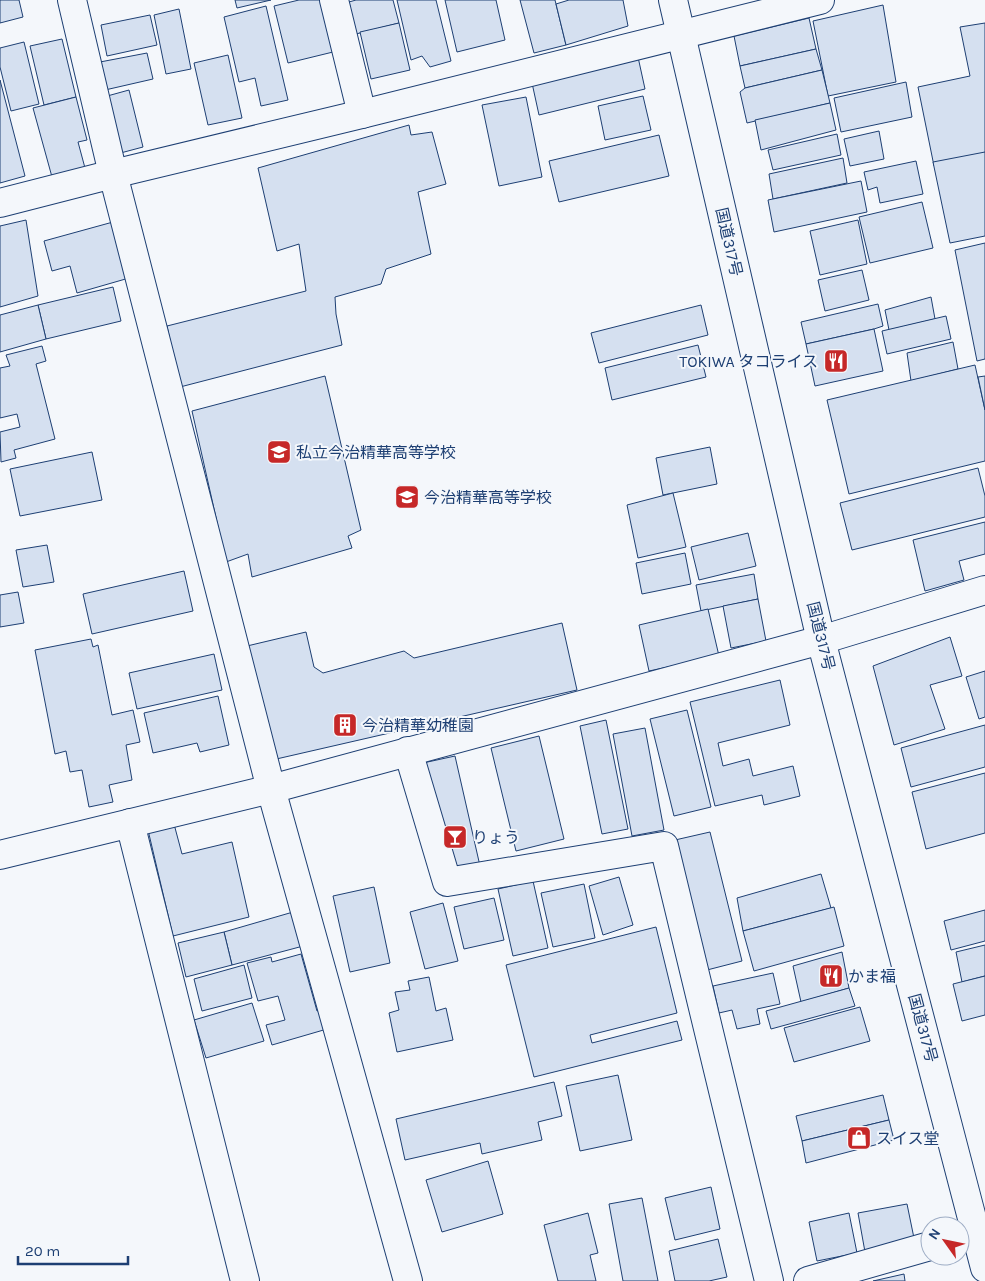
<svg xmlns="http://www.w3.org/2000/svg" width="985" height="1281" viewBox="0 0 985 1281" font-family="Karla,'Noto Sans JP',sans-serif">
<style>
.building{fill:#d5e0f0;stroke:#1d3f73}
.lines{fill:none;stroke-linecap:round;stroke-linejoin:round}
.minor-casing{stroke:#1d3f73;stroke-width:30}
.highway-casing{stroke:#1d3f73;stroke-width:30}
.minor{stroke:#f4f7fb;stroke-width:28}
.highway{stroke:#f4f7fb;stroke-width:28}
.labels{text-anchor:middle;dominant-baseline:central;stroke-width:4;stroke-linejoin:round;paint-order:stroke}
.street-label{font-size:16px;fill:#1d3f73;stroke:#f4f7fb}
.poi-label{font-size:16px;fill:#1d3f73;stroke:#f4f7fb;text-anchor:start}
</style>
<rect width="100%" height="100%" fill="#f4f7fb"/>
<!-- building -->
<g class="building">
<polygon points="0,0 19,0 23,17 0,23"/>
<polygon points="235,0 271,0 237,8"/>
<polygon points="299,0 321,0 333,52 288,63 274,6"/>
<polygon points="356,0 393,0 399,23 356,34 349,2"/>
<polygon points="397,0 436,0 451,61 430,67 422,56 411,60"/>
<polygon points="445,0 496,0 505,40 457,52"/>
<polygon points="520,0 555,0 566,45 534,53"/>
<polygon points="569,0 623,0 628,26 566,45 556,4"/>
<polygon points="883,5 896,82 828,96 813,21"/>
<polygon points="266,6 288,100 261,106 255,78 239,82 224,17"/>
<polygon points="179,9 191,69 166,74 154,15"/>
<polygon points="150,15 157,45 107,56 101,25"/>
<polygon points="809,18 816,49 740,66 734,36"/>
<polygon points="399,23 410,70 371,79 360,32"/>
<polygon points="985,23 985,156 934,166 918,87 970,76 960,27"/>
<polygon points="62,39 76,97 44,105 30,46"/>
<polygon points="24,42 39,104 11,111 0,67 0,48"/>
<polygon points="816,49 822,70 745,88 740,66"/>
<polygon points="147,53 153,79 105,90 100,62"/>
<polygon points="228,55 242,118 208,125 194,63"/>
<polygon points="638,57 645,89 539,115 532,83"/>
<polygon points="822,70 830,103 747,123 740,92 745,88"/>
<polygon points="0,80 25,176 0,183"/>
<polygon points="906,82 912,117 841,132 834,98"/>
<polygon points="129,90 143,147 113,155 100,98"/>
<polygon points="643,96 651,130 605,140 598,106"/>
<polygon points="76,97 87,140 78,142 85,168 52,177 33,108"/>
<polygon points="526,97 542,177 499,186 482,105"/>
<polygon points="830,103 836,130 761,150 755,120"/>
<polygon points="409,125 411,135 432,132 446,184 418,192 431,254 386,269 381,284 335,297 336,314 342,345 180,387 167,326 306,291 299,244 277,251 258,168"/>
<polygon points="879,131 884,159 850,166 844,139"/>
<polygon points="837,134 841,155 773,170 768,150"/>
<polygon points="659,135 669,176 559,202 549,161"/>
<polygon points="985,152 985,236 950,243 933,162"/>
<polygon points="843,158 847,183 773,199 769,174"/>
<polygon points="916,161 923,194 880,203 877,187 868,190 864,172"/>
<polygon points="861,181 867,212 774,232 768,200"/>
<polygon points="922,202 933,248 870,263 859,217"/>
<polygon points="26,220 38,296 0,307 0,226"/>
<polygon points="858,220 867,264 820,275 810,231"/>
<polygon points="113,222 129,278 77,293 70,266 52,271 44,241"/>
<polygon points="985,243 985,359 977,361 955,250"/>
<polygon points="862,270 869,300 825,311 818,280"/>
<polygon points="113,287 121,321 46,339 38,305"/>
<polygon points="931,297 935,319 889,330 885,310"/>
<polygon points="878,304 883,326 874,329 806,344 801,322"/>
<polygon points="38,305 46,339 0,352 0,315"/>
<polygon points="701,305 708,335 599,363 591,333"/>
<polygon points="946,316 951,339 887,354 882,331"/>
<polygon points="874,329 883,371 815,386 806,344"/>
<polygon points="953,342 958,369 911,381 907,353"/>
<polygon points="698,345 706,377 612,400 605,368"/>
<polygon points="42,346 46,361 36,364 55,439 14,450 16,458 1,462 0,432 20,427 17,414 0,418 0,368 10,366 6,355"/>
<polygon points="975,365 985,410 985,461 849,494 827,400"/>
<polygon points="325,376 361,530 348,536 352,548 252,577 248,554 226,562 192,411"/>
<polygon points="985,376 985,410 978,377"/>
<polygon points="710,447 717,484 663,495 656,458"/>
<polygon points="92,452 102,500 20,516 10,469"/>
<polygon points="978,468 985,496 985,517 852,550 840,503"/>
<polygon points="673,493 686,547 638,558 627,505"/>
<polygon points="985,522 985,554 959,561 964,580 925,591 913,540"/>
<polygon points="748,533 756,566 699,580 691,547"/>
<polygon points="47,545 54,582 23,587 16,550"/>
<polygon points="685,553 691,584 642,594 636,563"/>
<polygon points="184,571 193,611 92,634 83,594"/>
<polygon points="754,574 758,599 701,611 696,585"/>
<polygon points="18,592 24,623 0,627 0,595"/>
<polygon points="758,599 766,641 731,648 723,606"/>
<polygon points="708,609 719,656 649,671 639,625"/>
<polygon points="562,623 577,690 272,760 247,646 306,632 314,667 323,673 404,651 414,658"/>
<polygon points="950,637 962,676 930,685 945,729 894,745 873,666"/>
<polygon points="91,639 93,647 98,645 112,715 133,710 140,742 126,745 132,780 109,785 113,802 89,807 82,770 70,772 66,751 55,754 35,650"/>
<polygon points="214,654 222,690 137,709 129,673"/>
<polygon points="985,671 985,717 979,719 966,677"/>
<polygon points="780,680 790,725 718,743 723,766 749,759 753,776 793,766 800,796 764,805 762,795 715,806 690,702"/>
<polygon points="218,696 229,745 200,752 197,743 153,753 144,713"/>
<polygon points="687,710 711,807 674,816 650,719"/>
<polygon points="606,720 628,829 602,834 580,726"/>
<polygon points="985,725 985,767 911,787 901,748"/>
<polygon points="645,728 664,830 632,836 613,734"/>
<polygon points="539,736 564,839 516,851 491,748"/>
<polygon points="455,756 480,866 447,873 423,763"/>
<polygon points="985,773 985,833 926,849 912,792"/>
<polygon points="174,824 182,854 232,842 249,917 173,936 148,830"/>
<polygon points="710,832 742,961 707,970 675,840"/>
<polygon points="821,874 831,908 743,931 737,898"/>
<polygon points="619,877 633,925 603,935 589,886"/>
<polygon points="533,881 548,948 513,956 498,889"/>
<polygon points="584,884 595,938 553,947 541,893"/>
<polygon points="374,887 390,963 350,972 333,896"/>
<polygon points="494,898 504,940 464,949 454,907"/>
<polygon points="443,903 458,961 425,969 410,912"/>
<polygon points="834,907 844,946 754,971 743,931"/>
<polygon points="300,910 307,945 232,965 224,932"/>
<polygon points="985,910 985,941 951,950 944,921"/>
<polygon points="656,927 677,1013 590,1035 592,1043 677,1021 682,1040 534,1077 506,965"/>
<polygon points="224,932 232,965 186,977 178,943"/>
<polygon points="985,945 985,976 962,982 956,952"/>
<polygon points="842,952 849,988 801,1002 793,966"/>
<polygon points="301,954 317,1011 321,1010 327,1029 272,1045 266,1025 285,1020 278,996 258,1001 247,963 271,957 272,962"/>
<polygon points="244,965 252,998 202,1011 194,979"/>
<polygon points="773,973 780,1004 757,1009 760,1024 737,1029 732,1010 719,1013 713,986"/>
<polygon points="985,976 985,1015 962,1021 953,984"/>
<polygon points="429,977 436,1011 446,1008 453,1040 397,1052 389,1013 399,1010 395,992 410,990 408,981"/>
<polygon points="849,988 855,1006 771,1029 766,1011"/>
<polygon points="252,1003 264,1041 206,1058 194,1020"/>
<polygon points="860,1007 870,1041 794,1062 784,1028"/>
<polygon points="618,1075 632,1140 580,1151 566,1086"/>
<polygon points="554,1082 562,1116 538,1122 542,1140 482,1154 480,1143 405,1160 396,1119"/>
<polygon points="883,1095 889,1120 802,1141 796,1116"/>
<polygon points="889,1120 894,1140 806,1163 802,1141"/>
<polygon points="488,1161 503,1214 442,1232 426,1180"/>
<polygon points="711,1187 720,1229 675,1240 665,1198"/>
<polygon points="642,1198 658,1281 623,1281 609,1204"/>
<polygon points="907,1204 915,1243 865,1252 858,1213"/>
<polygon points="588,1213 598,1253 590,1255 596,1281 558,1281 544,1225"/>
<polygon points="849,1213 857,1253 817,1261 809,1222"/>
<polygon points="718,1239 727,1277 709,1281 675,1281 669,1251"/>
<polygon points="904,1274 905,1281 873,1281"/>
</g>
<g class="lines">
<defs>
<g id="minor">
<polyline points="72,0 113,174 271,789 408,1281"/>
<polyline points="334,0 362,114"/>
<polyline points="0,203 113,174 362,114 820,0"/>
<polyline points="408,751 447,882 664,846 769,1281"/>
<polyline points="130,823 245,1281"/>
<polyline points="0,855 271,789 821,640 985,590"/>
<polyline points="808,1281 930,1246"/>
</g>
<polyline id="highway" points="673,0 821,640 985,1268"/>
</defs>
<!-- minor casing -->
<use href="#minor" class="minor-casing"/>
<!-- highway casing -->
<use href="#highway" class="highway-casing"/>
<!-- minor -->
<use href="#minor" class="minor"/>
<!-- highway -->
<use href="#highway" class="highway"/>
</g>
<!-- icons -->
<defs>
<symbol id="restaurant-square" viewBox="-11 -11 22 22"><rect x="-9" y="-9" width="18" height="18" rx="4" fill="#c62828" stroke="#f4f7fb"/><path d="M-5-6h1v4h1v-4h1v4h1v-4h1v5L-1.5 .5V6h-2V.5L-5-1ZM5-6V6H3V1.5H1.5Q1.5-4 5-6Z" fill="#fff"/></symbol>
<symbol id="school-square" viewBox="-11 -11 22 22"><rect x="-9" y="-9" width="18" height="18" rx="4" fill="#c62828" stroke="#f4f7fb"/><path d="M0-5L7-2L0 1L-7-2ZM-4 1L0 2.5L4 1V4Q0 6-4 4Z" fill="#fff"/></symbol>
<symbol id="building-square" viewBox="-11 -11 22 22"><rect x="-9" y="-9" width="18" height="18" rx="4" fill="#c62828" stroke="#f4f7fb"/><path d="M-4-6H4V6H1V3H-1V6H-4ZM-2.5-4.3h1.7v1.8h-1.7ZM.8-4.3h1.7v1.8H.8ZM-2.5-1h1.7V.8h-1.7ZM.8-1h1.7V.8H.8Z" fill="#fff"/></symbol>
<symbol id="bar-square" viewBox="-11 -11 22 22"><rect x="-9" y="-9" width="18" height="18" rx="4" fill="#c62828" stroke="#f4f7fb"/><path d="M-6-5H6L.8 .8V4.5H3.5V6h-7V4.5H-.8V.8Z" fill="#fff"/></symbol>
<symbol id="shop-square" viewBox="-11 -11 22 22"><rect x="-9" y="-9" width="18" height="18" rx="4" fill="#c62828" stroke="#f4f7fb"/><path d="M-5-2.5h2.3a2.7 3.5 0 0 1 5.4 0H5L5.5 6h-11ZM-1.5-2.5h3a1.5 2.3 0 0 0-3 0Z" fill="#fff"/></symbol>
</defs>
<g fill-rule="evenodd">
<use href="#restaurant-square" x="822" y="347" width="28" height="28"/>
<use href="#school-square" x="265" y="438" width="28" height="28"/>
<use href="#school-square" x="393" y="483" width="28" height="28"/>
<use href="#building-square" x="331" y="711" width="28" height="28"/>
<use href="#bar-square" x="441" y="823" width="28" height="28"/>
<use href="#restaurant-square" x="817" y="962" width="28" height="28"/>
<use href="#shop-square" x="845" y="1124" width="28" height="28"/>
</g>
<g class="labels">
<!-- street labels -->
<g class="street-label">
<text transform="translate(729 242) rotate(77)">国道317号</text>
<text transform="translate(821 636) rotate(76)">国道317号</text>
<text transform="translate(923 1028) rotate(75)">国道317号</text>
</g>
<!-- poi labels -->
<g class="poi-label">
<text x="818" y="361" text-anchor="end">TOKIWA タコライス</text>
<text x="296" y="452">私立今治精華高等学校</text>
<text x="424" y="497">今治精華高等学校</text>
<text x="362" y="725">今治精華幼稚園</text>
<text x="472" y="837">りょう</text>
<text x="848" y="976">かま福</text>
<text x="876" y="1138">スイス堂</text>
</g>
</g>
<!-- north arrow -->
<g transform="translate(945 1241) rotate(303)"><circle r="24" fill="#f4f7fb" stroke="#9eadc5"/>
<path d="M0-4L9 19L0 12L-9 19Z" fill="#c62828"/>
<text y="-8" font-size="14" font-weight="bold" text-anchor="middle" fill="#1d3f73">N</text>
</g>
<!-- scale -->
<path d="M18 1256v8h110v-8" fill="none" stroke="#1d3f73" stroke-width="2.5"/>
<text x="25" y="1256" font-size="15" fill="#1d3f73" stroke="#f4f7fb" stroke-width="4" paint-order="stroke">20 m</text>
</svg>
